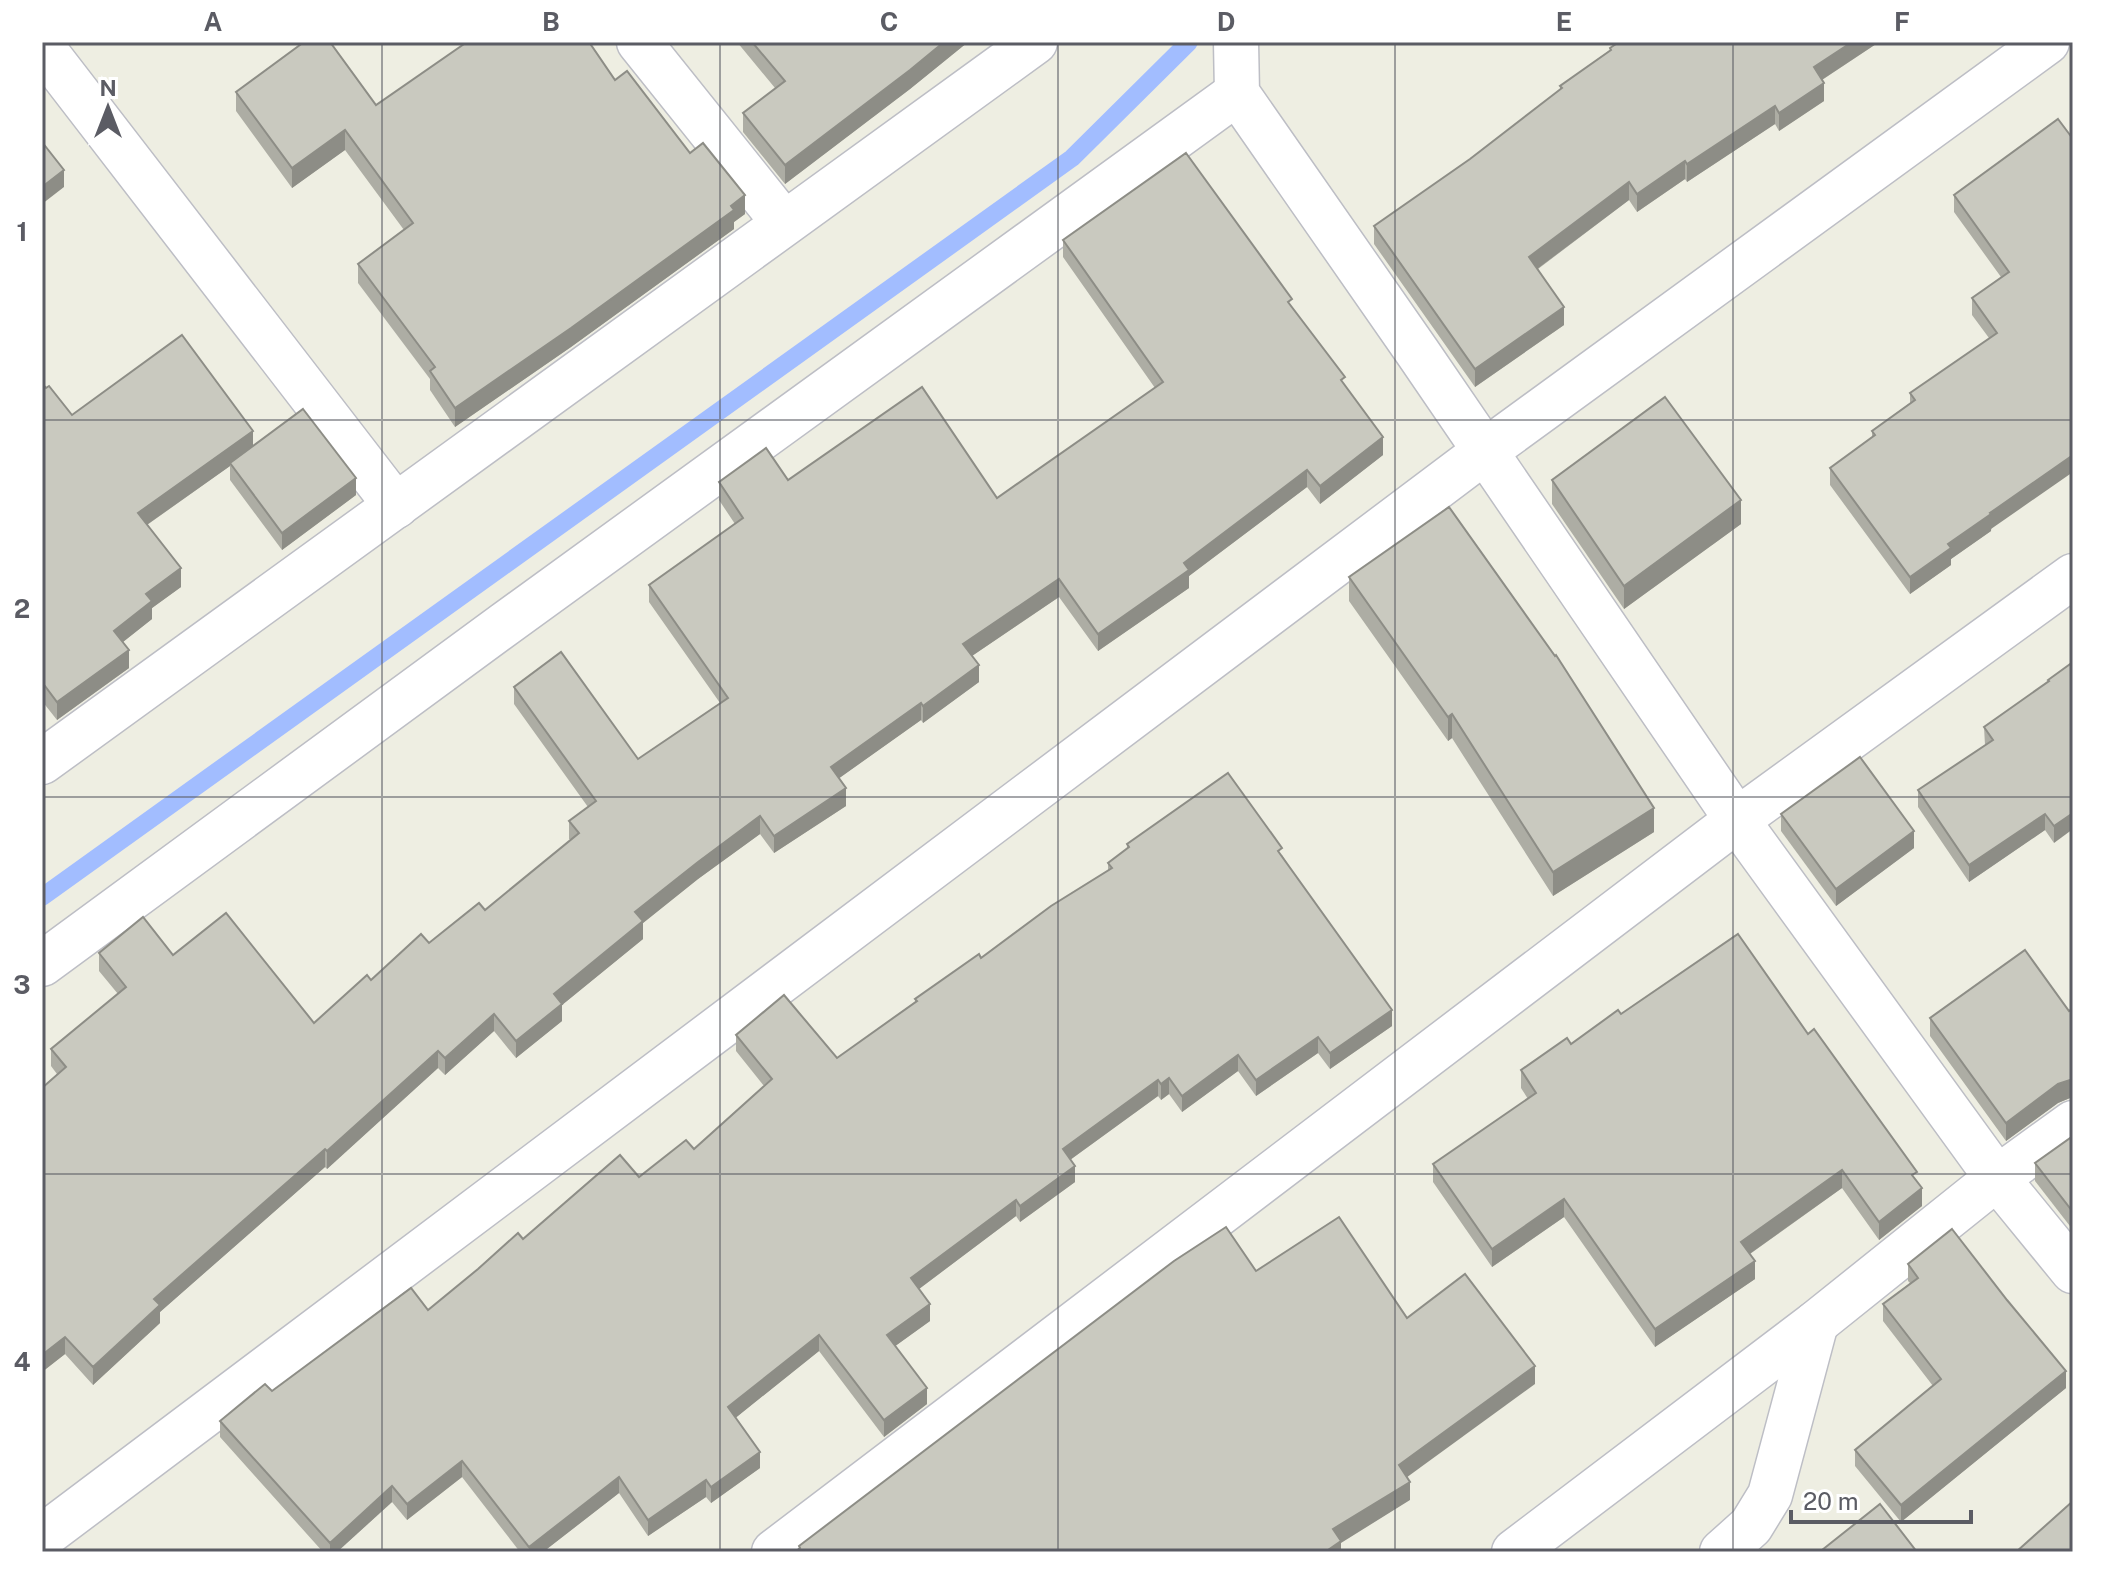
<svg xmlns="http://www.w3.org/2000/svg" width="2115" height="1594" viewBox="0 0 2115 1594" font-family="'Public Sans',sans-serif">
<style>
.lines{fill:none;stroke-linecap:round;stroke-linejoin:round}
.stream{stroke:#a2bdff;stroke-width:18}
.minor-casing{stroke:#bdbec5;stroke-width:47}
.minor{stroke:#fff;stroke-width:44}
.wall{fill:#adada4}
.shaded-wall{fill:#8d8d86}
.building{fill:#c9c9bf;stroke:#8d8d86;stroke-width:2}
.grid{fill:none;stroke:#5b5c64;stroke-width:2;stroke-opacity:0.55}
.neatline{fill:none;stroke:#5b5c64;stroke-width:3}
.grid-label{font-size:26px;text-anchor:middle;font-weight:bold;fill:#5b5c64}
</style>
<rect width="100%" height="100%" fill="#eeeee2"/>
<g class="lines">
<!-- stream -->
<polyline class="stream" points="42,897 1072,158 1189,42"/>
<defs>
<g id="minor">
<polyline points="639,42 784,223"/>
<polyline points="1236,42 1237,93 1418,353 1737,820 1997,1178 2073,1271"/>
<polyline points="42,47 396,506"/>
<polyline points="42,762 1035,42"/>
<polyline points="42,964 505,624 1237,93"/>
<polyline points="42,1537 1484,452 2047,42"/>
<polyline points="774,1552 1737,820 2073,576"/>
<polyline points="1514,1552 1816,1323 1997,1178 2073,1123"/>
<polyline points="1722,1552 1751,1526 1770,1495 1816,1323"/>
</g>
</defs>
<!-- minor casing -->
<use href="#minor" class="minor-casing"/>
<!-- minor -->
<use href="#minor" class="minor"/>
</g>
<!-- wall -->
<g class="wall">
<polygon points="737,42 968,42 910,89 785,184 743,132 743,113 775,88"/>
<polygon points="1619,42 1879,42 1822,80 1824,101 1779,131 1775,124 1687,182 1685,179 1637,212 1629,200 1538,269 1564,325 1475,387 1374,244 1374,226 1470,159 1560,90 1560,86 1610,50 1610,48"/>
<polygon points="615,80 690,153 745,214 734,222 734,229 571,347 455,427 430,390 430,379 358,283 358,264 404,230 345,150 292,188 236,111 236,92 376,105"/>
<polygon points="2058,119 1991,531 1951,559 1951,565 1910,594 1830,485 1830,468 1872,437 1872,431 1910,403 1910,393 1989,338 1972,315 1972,298 2001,277 1954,212 1954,195"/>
<polygon points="1063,240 1292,307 1345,386 1383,455 1320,504 1307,487 1189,576 1189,588 1098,651 1059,597 972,656 979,682 923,723 921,720 839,778 846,806 774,853 760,834 698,879 643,923 643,939 562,1005 562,1021 516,1058 494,1031 445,1075 438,1068 327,1169 325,1167 160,1312 160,1323 93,1385 65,1354 42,1372 42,1088 57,1074 51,1066 51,1049 118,994 99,971 99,953 173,955 314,1023 371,980 485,910 571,840 569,839 569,821 588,807 514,704 514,687 638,759 720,703 649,602 649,585 735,524 719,500 719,482 788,480 997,498 1155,388 1063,257"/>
<polygon points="42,383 72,415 253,446 356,495 282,550 230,480 230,466 147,525 181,587 152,608 152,619 123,642 129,668 57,720 42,701"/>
<polygon points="1552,480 1741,524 1624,609 1552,504"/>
<polygon points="1349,577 1654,832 1553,896 1452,738 1448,741 1349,601"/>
<polygon points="2073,662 2054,843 2045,830 1969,882 1918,807 1918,790 1985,745 1984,727 2048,682 2048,680"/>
<polygon points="1781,814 1914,848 1836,906 1781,831"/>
<polygon points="1127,844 1282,855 1392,1026 1330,1069 1318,1053 1256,1096 1238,1071 1182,1112 1169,1094 1161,1100 1158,1096 1070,1160 1075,1182 1020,1222 1016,1216 919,1289 930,1321 895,1346 927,1404 884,1437 819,1351 735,1418 760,1468 711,1503 706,1497 648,1536 619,1493 543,1552 520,1552 462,1477 407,1520 392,1502 337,1552 323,1552 220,1437 220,1421 272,1391 428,1310 523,1239 694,1149 764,1086 736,1051 736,1035 837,1058 915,1002 915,999 981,958 1108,871 1108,863 1127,849"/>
<polygon points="2073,1008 2073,1099 2070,1098 2058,1103 2006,1141 1930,1036 1930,1018 2069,1011"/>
<polygon points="1621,1014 1808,1034 1917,1181 1922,1206 1879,1240 1842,1188 1750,1254 1755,1279 1655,1347 1564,1217 1492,1267 1433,1182 1433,1164 1528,1099 1521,1088 1521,1070 1571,1044"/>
<polygon points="2073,1136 2073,1230 2035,1181 2035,1163"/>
<polygon points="1908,1264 2066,1388 1901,1522 1855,1466 1855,1450 1933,1386 1883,1321 1883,1304 1910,1283 1908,1281"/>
</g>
<!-- shaded-wall -->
<g class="shaded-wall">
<polygon points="944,42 968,42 910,89 785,184 785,165"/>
<polygon points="1852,42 1879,42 1814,85 1814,67"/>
<polygon points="1824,83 1824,101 1779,131 1779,113"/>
<polygon points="1775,106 1775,124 1687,182 1687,164"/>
<polygon points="345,130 345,150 292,188 292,168"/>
<polygon points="1685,161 1685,179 1637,212 1637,194"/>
<polygon points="64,170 64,187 42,204 42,187"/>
<polygon points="1629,182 1629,200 1529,275 1529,257"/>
<polygon points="745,195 745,214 734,222 734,229 571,347 455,427 455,408"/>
<polygon points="1564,307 1564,325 1475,387 1475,369"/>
<polygon points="253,431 253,449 230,463 230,466 138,531 138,513"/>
<polygon points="1383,437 1383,455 1320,504 1320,486"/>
<polygon points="2073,455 2073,472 1991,529 1991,531 1951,559 1951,565 1910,594 1910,577 1948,544 1990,513"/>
<polygon points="1307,470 1307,487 1189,576 1189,588 1098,651 1098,634 1184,563"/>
<polygon points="356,478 356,495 282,550 282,533"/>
<polygon points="1741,500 1741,524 1624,609 1624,586"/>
<polygon points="181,568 181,587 152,608 152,619 114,649 114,631 146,594"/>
<polygon points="1059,579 1059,597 963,662 963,644"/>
<polygon points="129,650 129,668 57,720 57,702"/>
<polygon points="979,665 979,682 923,723 923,706"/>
<polygon points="921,703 921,720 831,784 831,767"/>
<polygon points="1452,714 1452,738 1448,741 1448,717"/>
<polygon points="846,788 846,806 774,853 774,836"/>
<polygon points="1654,808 1654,832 1553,896 1553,872"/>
<polygon points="2073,813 2073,829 2054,843 2054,826"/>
<polygon points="2045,814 2045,830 1969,882 1969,865"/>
<polygon points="760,816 760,834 698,879 643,923 643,939 562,1005 562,1021 516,1058 516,1041 554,994 635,912 698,862"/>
<polygon points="1914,831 1914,848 1836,906 1836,889"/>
<polygon points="1392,1010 1392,1026 1330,1069 1330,1053"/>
<polygon points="494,1014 494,1031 445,1075 445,1058"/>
<polygon points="1318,1037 1318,1053 1256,1096 1256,1080"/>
<polygon points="438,1051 438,1068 327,1169 327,1151"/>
<polygon points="1238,1055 1238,1071 1182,1112 1182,1096"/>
<polygon points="1169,1078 1169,1094 1161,1100 1161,1084"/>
<polygon points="1158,1080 1158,1096 1063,1165 1063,1149"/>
<polygon points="2070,1080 2070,1098 2058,1103 2006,1141 2006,1123 2058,1084"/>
<polygon points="325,1149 325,1167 160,1312 160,1323 93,1385 93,1367 154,1299"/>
<polygon points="1075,1166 1075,1182 1020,1222 1020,1206"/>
<polygon points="1842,1170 1842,1188 1741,1260 1741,1242"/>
<polygon points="1922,1188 1922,1206 1879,1240 1879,1222"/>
<polygon points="1564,1199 1564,1217 1492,1267 1492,1249"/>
<polygon points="1016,1200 1016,1216 911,1295 911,1278"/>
<polygon points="1755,1261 1755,1279 1655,1347 1655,1329"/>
<polygon points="930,1304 930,1321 887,1352 887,1335"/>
<polygon points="819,1335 819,1351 728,1424 728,1407"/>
<polygon points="65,1337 65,1354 42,1372 42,1355"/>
<polygon points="1535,1366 1535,1384 1399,1483 1399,1465"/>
<polygon points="2066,1371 2066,1388 1901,1522 1901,1505"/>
<polygon points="927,1388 927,1404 884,1437 884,1420"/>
<polygon points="760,1452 760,1468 711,1503 711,1487"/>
<polygon points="462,1461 462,1477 407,1520 407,1504"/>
<polygon points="619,1477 619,1493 543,1552 529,1552 529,1547"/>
<polygon points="706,1480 706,1497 648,1536 648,1520"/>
<polygon points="1410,1482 1410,1500 1341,1543 1341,1552 1325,1552 1333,1529"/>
<polygon points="392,1486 392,1502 337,1552 330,1552 330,1543"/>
</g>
<!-- building -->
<g class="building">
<polygon points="304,42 330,42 376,105 467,42 589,42 615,80 627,71 690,153 703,143 745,195 731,206 734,210 571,328 455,408 430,371 435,367 358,264 413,223 345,130 292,168 236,92"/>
<polygon points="752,42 944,42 910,70 785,165 743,113 785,81"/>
<polygon points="1619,42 1852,42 1814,67 1824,83 1779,113 1775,106 1687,164 1685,161 1637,194 1629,182 1529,257 1564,307 1475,369 1374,226 1470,159 1562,88 1560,86 1611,50 1610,48"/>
<polygon points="2058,119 2073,139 2073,455 1990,513 1991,514 1948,544 1951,548 1910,577 1830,468 1875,435 1872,431 1915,400 1910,393 1997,333 1972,298 2009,272 1954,195"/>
<polygon points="42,142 64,170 42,187"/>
<polygon points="1186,153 1292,299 1288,302 1345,377 1341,380 1383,437 1320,486 1307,470 1184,563 1189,570 1098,634 1059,579 963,644 979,665 923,706 921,703 831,767 846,788 774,836 760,816 698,862 635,912 643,921 554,994 562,1004 516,1041 494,1014 445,1058 438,1051 327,1151 325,1149 154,1299 160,1305 93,1367 65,1337 42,1355 42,1088 66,1067 51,1049 126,987 99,953 143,917 173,955 226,913 314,1023 367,975 371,980 421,934 429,943 479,903 485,910 579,833 569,821 596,801 514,687 561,652 638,759 728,698 649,585 743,518 719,482 766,448 788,480 922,387 997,498 1163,382 1063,240"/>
<polygon points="182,335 253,431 138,513 181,568 146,594 152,601 114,631 129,650 57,702 42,682 42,383 46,388 49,386 72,415"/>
<polygon points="1665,397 1741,500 1624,586 1552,480"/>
<polygon points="303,409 356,478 282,533 230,463"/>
<polygon points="1449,507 1555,656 1556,655 1654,808 1553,872 1452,714 1448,717 1349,577"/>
<polygon points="2073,662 2073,813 2054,826 2045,814 1969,865 1918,790 1993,740 1984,727 2049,681 2048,680"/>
<polygon points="1860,757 1914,831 1836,889 1781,814"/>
<polygon points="1228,773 1282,848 1278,851 1392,1010 1330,1053 1318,1037 1256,1080 1238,1055 1182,1096 1169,1078 1161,1084 1158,1080 1063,1149 1075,1166 1020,1206 1016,1200 911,1278 930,1304 887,1335 927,1388 884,1420 819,1335 728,1407 760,1452 711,1487 706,1480 648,1520 619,1477 529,1547 462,1461 407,1504 392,1486 330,1543 220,1421 265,1384 272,1391 411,1288 428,1310 478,1269 518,1233 523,1239 620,1155 639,1177 686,1140 694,1149 772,1079 736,1035 784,995 837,1058 917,1001 915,999 979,954 981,958 1051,906 1112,868 1108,863 1129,847 1127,844"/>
<polygon points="1738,934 1808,1034 1814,1029 1917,1172 1912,1175 1922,1188 1879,1222 1842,1170 1741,1242 1755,1261 1655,1329 1564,1199 1492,1249 1433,1164 1536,1093 1521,1070 1567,1038 1571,1044 1618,1010 1621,1014"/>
<polygon points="2025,950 2069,1011 2073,1008 2073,1080 2070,1080 2058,1084 2006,1123 1930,1018"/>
<polygon points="2073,1136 2073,1212 2035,1163"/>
<polygon points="1339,1217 1407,1318 1465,1274 1535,1366 1399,1465 1410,1482 1333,1529 1341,1541 1325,1552 795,1552 800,1548 799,1546 1174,1261 1226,1227 1256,1271"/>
<polygon points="1952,1229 2007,1300 2066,1371 1901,1505 1855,1450 1941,1379 1883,1304 1918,1278 1908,1264"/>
<polygon points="2073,1501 2073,1552 2016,1552"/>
<polygon points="1880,1504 1917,1552 1824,1552 1822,1550"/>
</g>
<!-- grid -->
<path class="grid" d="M382,42V1552M720,42V1552M1058,42V1552M1395,42V1552M1733,42V1552M42,420H2073M42,797H2073M42,1174H2073"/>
<!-- border -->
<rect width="2115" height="1594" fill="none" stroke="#ffffff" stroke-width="88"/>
<!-- north arrow -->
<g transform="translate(108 108)" stroke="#ffffff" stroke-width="6" paint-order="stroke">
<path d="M0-6L14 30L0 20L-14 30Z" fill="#5b5c64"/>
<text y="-12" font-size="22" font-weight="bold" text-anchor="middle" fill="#5b5c64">N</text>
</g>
<!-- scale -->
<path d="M1791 1510v12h180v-12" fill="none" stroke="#5b5c64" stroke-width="4"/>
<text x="1803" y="1510" font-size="24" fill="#5b5c64" stroke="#ffffff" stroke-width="6" paint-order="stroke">20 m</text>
<rect x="44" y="44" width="2027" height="1506" class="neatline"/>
<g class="grid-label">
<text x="213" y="31">A</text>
<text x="551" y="31">B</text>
<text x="889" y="31">C</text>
<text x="1226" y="31">D</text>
<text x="1564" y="31">E</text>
<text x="1902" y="31">F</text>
<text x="22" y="241">1</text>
<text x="22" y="618">2</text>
<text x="22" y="994">3</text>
<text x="22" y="1371">4</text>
</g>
</svg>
